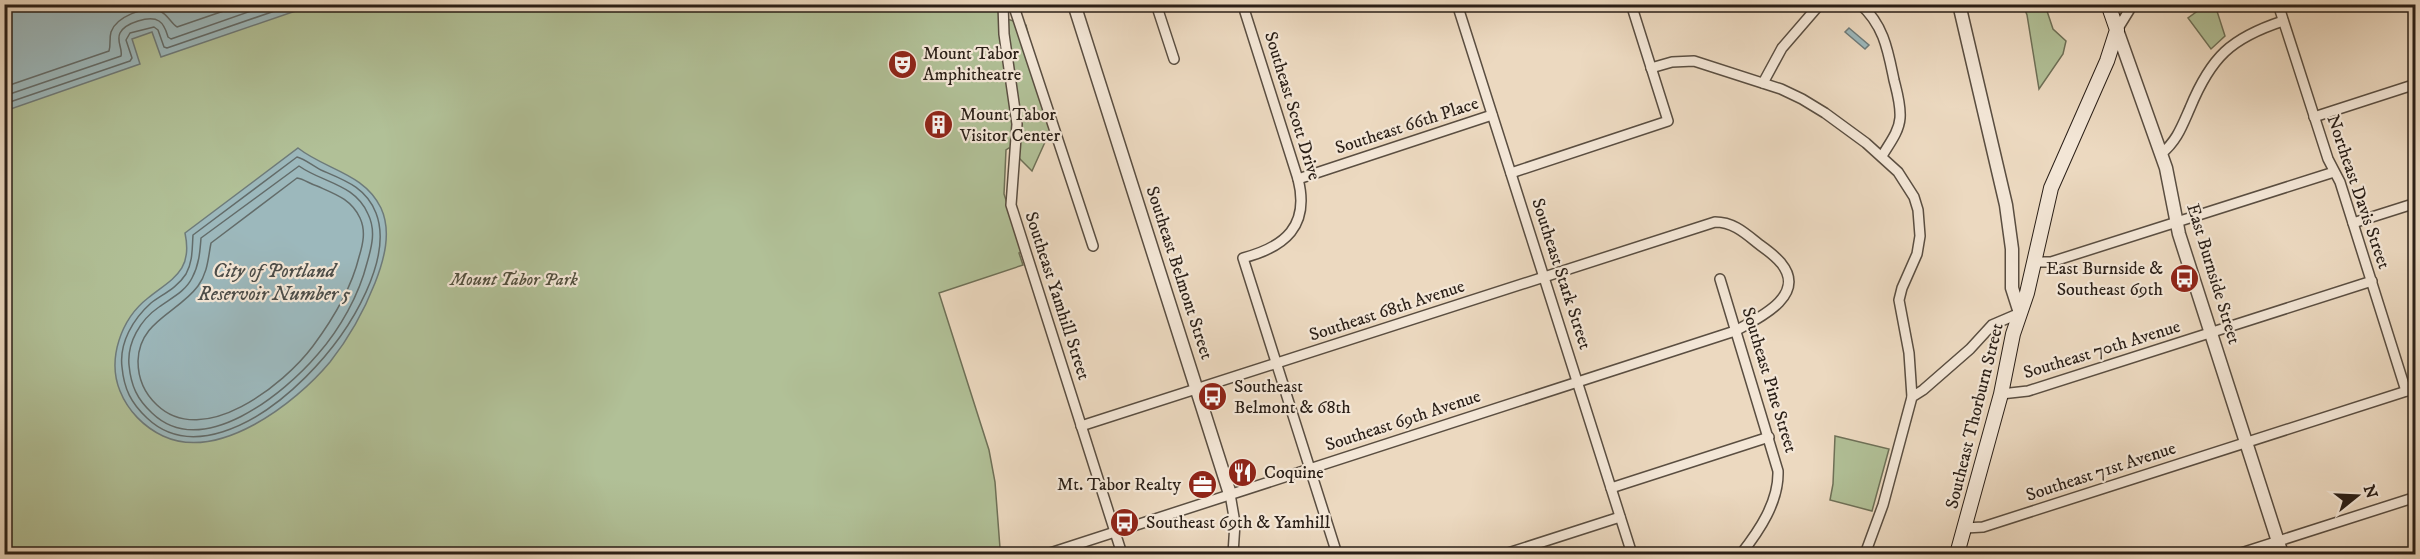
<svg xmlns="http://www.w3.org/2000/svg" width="2420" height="559" viewBox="0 0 2420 559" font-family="'IM FELL DW Pica',serif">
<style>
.green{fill:#b1c097;stroke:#6e7057;stroke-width:1.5}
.water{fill:#9cb8bc;stroke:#6e7b7a;stroke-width:1.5}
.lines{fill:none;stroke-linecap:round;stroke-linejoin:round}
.shore{stroke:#636c6a;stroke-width:1.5}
.minor-casing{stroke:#5a4e41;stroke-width:12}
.tertiary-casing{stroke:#5a4e41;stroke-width:15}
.secondary-casing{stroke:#2a1f17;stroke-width:16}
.minor{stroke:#f3e6d6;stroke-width:9}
.tertiary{stroke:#f3e6d6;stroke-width:12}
.secondary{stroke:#f3e6d6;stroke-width:14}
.labels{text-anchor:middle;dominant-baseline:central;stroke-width:4.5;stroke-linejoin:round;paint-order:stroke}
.poi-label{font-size:18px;fill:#2a1f17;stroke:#f3e6d6;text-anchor:start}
.street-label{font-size:18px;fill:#2a1f17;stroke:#f3e6d6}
.park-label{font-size:18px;font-style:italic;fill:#524f3d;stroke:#f3e6d6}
.water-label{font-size:20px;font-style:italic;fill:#4c4d49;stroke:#f3e6d6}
</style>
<rect width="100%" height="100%" fill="#ecd9c0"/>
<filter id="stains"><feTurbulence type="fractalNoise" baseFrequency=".00333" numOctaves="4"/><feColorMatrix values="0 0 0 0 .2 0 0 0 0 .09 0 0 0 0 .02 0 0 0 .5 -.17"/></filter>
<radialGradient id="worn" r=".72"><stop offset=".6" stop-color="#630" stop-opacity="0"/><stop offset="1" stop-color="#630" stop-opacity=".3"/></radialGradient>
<!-- green -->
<g class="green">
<polygon points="4,5 1001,5 1004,18 1026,25 1050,131 1032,171 1009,148 1006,150 1004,194 1023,252 1019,253 1023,265 939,293 989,450 995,482 1000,548 1003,554 5,554"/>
<polygon points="2023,5 2045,5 2053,29 2066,41 2063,54 2039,89 2027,15"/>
<polygon points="2206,5 2215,5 2225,36 2211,49 2188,18"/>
<polygon points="1835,436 1889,449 1872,511 1830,500 1833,484"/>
</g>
<!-- water -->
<g class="water">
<polygon points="4,5 5,4 313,5 161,57 152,32 132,39 140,64 5,111"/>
<polygon points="1849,28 1869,45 1865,49 1845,32"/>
<path d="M298,148C326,170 364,173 381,208C392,232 384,260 375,283C364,311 349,338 330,362C295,404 219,462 163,436C144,427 128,411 120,391C107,359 121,319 148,298C173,278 193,271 185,233Z"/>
</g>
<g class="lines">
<!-- shore -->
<g class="shore">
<path d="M4,87L109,51C111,45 109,39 111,32C116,17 145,5 160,11C168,15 171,23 177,27L244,4"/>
<path d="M4,96L121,56C123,49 116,41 120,33C125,23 150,15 159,21C165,25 166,31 168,37L171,39L271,4"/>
<polyline points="4,104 130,61 132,58 126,40 130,33 154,27 158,30 164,47 167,48 295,4"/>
<path d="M297,157C305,159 313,166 321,170C344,180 366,187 376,213C409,298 231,498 147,418C131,403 124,389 122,367C119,343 133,319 151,303C163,294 177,288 186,274C193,261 192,249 193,235Z"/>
<path d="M299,166C323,183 355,184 368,214C376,230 372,246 367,263C359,295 340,329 318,354C284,394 202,461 152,413C137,399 131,386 129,365C127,343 140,320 159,307C171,298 185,292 192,278C199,265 200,252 201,238Z"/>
<path d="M297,178C304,179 310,184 317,186C335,194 351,199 360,218C366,231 363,244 359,257C351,290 333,319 313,346C284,385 203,449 157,405C144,393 138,379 138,361C139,321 178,313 198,286C208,272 208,258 211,243Z"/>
</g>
<defs>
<g id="minor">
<polyline points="1003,4 1004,34 1017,124 1011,205 1122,554"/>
<polyline points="1013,4 1093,246"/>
<polyline points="1156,4 1174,59"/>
<path d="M1247,4L1245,12L1298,179C1310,226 1285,247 1243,258L1337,554"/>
<polyline points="1457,4 1632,554"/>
<path d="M1860,4C1884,25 1888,51 1894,80C1897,92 1901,105 1900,118C1899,132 1889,144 1882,156"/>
<polyline points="2278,4 2328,159 2340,182 2406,391"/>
<polyline points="2117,30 2133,4"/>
<polyline points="1651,68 1672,62 1694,61 1781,89 1802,99 1825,113 1866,143 1898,172 1914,197 1918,210 1920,236 1917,254 1902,288 1899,300 1909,353 1912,397"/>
<polyline points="1763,83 1782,48 1820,4"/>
<polyline points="2314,117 2416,84"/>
<path d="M2161,154C2177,141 2182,126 2190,108C2211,57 2231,38 2283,21"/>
<polyline points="1511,173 1668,121 1631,4"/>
<polyline points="1298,179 1492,115"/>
<polyline points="2353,223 2416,203"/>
<polyline points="2033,262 2051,262 2334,172"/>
<path d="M1720,279L1778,471C1779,502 1759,531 1741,554"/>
<polyline points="2001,394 2028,391 2372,281"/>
<polyline points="1611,488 1769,437"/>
<polyline points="1230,494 1235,523 1233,554"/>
<polyline points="1965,528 1983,527 2416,388"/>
<path d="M1047,554L1735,331C1757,319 1808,296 1781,263C1775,256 1767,250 1760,245C1746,234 1734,222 1715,222L1081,426"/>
<polyline points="1505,554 1620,517"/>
<polyline points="1865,554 1883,505 1912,397 1923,390 1970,349 1992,325 2020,313"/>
<polyline points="2238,554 2416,497"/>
</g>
<g id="tertiary">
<polyline points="1074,4 1230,494"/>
<polyline points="1959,4 2006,205 2012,249 2012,288 2020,313"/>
<polyline points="2117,30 2166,168 2179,234 2282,554"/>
</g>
<polyline id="secondary" points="1957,554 2001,394 2013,334 2027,293 2051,188 2107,61 2117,30 2108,4"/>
</defs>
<!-- minor casing -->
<use href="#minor" class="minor-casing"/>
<!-- tertiary casing -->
<use href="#tertiary" class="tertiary-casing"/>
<!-- secondary casing -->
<use href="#secondary" class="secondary-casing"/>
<!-- minor -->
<use href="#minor" class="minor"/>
<!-- tertiary -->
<use href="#tertiary" class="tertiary"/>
<!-- secondary -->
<use href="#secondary" class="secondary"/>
</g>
<!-- icons -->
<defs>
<symbol id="theatre-disc" viewBox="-11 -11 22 22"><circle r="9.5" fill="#8f2418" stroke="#f3e6d6"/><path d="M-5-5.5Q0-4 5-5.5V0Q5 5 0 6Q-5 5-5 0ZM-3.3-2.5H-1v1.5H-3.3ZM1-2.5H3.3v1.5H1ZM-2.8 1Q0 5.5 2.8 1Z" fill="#fff"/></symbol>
<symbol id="building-disc" viewBox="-11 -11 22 22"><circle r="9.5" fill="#8f2418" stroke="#f3e6d6"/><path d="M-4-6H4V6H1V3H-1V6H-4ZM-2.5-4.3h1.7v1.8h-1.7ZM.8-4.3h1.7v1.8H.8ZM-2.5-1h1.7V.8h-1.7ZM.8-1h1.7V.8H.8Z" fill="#fff"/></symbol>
<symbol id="bus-disc" viewBox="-11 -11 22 22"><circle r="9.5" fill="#8f2418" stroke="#f3e6d6"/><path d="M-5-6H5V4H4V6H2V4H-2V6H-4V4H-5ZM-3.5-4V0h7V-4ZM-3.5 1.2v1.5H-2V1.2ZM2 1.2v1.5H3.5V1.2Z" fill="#fff"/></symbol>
<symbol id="restaurant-disc" viewBox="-11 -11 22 22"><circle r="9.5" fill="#8f2418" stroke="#f3e6d6"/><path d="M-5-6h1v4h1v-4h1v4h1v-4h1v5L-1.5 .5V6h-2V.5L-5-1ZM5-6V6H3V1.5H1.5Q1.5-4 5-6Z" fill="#fff"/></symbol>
<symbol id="office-disc" viewBox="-11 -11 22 22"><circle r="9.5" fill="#8f2418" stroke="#f3e6d6"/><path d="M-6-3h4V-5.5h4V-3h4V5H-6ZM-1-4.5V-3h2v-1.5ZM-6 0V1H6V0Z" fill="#fff"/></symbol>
</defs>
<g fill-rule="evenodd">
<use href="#theatre-disc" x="886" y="48" width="33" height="33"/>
<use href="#building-disc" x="922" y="108" width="33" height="33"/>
<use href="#bus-disc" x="2168" y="262" width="33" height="33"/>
<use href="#bus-disc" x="1196" y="380" width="33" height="33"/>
<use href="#restaurant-disc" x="1226" y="456" width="33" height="33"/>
<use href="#office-disc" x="1186" y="468" width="33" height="33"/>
<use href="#bus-disc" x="1108" y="506" width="33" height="33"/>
</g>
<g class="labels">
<!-- poi labels -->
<g class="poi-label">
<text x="923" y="54">Mount Tabor<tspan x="923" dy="21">Amphitheatre</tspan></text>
<text x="960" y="115">Mount Tabor<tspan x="960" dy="21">Visitor Center</tspan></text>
<text x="2163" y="269" text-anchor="end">East Burnside &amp;<tspan x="2163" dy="21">Southeast 69th</tspan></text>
<text x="1234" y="387">Southeast<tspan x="1234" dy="21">Belmont &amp; 68th</tspan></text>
<text x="1264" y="473">Coquine</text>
<text x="1181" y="485" text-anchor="end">Mt. Tabor Realty</text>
<text x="1146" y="523">Southeast 69th &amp; Yamhill</text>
</g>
<!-- street labels -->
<g class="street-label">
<text transform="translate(1292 106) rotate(73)">Southeast Scott Drive</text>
<text transform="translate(1407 126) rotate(-18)">Southeast 66th Place</text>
<text transform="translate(2358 192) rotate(71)">Northeast Davis Street</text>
<text transform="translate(1179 273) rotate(72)">Southeast Belmont Street</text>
<text transform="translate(1561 274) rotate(72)">Southeast Stark Street</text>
<text transform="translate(2213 274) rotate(73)">East Burnside Street</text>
<text transform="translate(1057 296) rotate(72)">Southeast Yamhill Street</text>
<text transform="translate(1387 311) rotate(-18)">Southeast 68th Avenue</text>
<text transform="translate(2102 350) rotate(-17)">Southeast 70th Avenue</text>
<text transform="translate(1769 380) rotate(73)">Southeast Pine Street</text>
<text transform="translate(1975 416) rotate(-76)">Southeast Thorburn Street</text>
<text transform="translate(1403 421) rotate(-18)">Southeast 69th Avenue</text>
<text transform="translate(2101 472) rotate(-18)">Southeast 71st Avenue</text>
</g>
<!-- park labels -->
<g class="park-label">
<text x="514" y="280">Mount Tabor Park</text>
</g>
<!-- water labels -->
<g class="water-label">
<text x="274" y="271">City of Portland<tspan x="274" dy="23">Reservoir Number 5</tspan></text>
</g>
</g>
<!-- margin -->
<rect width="2420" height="559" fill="none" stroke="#ecd9c0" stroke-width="24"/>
<rect x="6" y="6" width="2408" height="547" fill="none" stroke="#2a1f17" stroke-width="3"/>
<rect x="12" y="12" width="2396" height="535" fill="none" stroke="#2a1f17" stroke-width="1.5"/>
<!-- north arrow -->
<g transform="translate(2357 496) rotate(72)" stroke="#f3e6d6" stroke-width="4.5" paint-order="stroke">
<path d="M0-4.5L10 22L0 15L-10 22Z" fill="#2a1f17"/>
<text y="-9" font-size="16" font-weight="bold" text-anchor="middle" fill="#2a1f17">N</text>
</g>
<rect width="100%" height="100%" filter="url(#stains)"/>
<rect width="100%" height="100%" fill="url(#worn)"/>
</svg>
